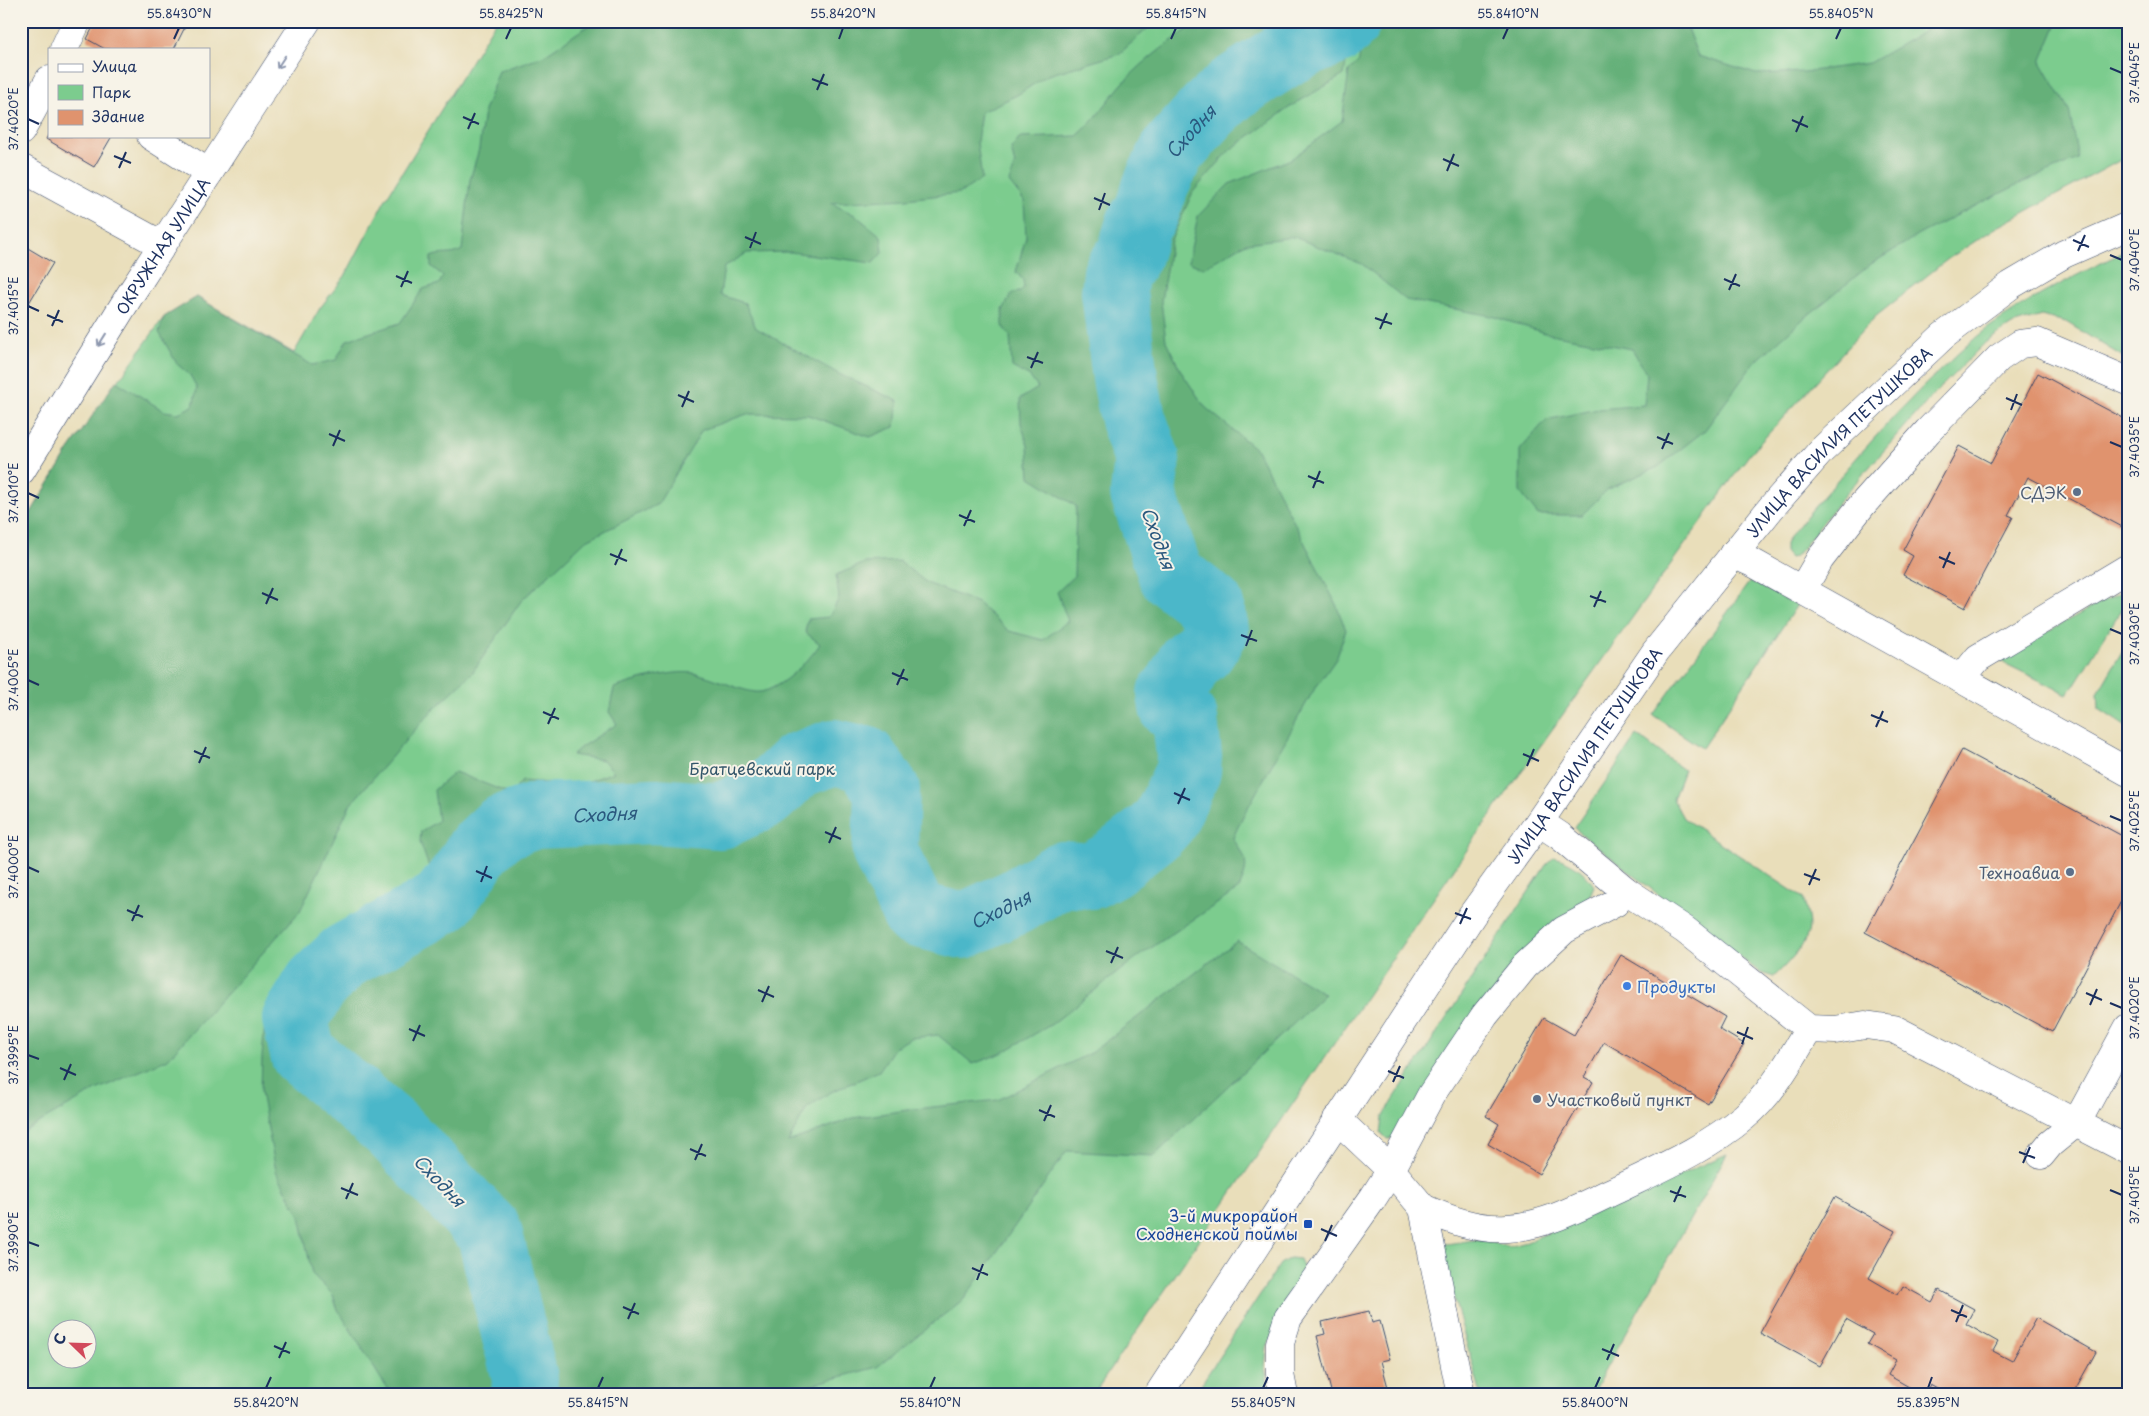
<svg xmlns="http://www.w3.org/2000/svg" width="2149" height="1416" viewBox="0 0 2149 1416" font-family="'Playpen Sans',sans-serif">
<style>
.green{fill:#7ccc8e;stroke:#4c7e76;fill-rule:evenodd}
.forest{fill:#65b079;stroke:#40706c}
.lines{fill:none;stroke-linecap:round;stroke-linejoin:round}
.river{stroke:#4cb7c9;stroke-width:66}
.building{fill:#e0936e}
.minor-casing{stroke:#3a496c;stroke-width:29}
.minor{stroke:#fff;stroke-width:28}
.oneway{stroke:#8d97ae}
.ticks{fill:none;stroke:#1b2f5e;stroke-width:2}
.service-dot{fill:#5c6f8a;stroke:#f7f3e8;stroke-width:2}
.shop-dot{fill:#3f7fe0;stroke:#f7f3e8;stroke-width:2}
.transit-dot{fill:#1a4fb4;stroke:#f7f3e8;stroke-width:2}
.labels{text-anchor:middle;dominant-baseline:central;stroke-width:4;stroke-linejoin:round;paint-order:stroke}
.street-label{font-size:16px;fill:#1b2f5e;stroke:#f7f3e8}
.service-label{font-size:16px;fill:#4e5e75;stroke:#f7f3e8;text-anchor:end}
.park-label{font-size:16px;fill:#33566a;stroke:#f7f3e8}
.shop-label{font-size:16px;fill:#366cbe;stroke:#f7f3e8;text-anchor:start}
.transit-label{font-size:16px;fill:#164399;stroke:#f7f3e8;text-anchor:end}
.water-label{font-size:18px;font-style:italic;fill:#2a587e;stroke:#f7f3e8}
.neatline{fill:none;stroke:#1b2f5e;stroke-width:2}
.ticks-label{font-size:12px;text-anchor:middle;fill:#1b2f5e}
</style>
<rect width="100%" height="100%" fill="#f7f3e8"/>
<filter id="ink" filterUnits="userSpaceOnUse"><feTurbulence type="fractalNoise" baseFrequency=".02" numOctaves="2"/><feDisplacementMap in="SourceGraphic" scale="10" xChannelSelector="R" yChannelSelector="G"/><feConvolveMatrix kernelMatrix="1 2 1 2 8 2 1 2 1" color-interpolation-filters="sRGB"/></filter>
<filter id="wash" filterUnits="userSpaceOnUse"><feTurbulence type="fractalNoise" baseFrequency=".0096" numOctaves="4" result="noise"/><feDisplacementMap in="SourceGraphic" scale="20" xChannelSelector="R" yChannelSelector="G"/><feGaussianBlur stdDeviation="1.12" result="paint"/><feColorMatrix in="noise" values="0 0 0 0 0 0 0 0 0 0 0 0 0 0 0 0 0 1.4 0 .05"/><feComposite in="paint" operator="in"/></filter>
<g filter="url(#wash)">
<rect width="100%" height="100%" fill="#e9deba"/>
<!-- green -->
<g class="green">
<path d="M496,21H2128V156L1994,229L1948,259L1875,317L1749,455L1493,812L1093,1395H21V529L69,450L164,317L197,297L294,353L320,308L345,276L384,202ZM58,1328H88V1358H58Z"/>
<path d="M2128,250V360L2066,322L2041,316L2012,325L1986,342L1934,394L1842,498L1802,549L1795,557L1790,558L1785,552V544L1789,537C1836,481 1884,424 1937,373C1954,358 1970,341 1988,328C2032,297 2080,273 2128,250Z"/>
<polygon points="1750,581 1797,605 1702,748 1653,715"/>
<polygon points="2128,588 2128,599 2073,687 2067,694 2000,661 2005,654"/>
<polygon points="2128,641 2128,728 2099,709 2098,693"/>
<path d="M1637,735L1684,770L1673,799L1683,818L1803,898C1806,909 1811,922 1808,933C1803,948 1784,967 1774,977L1761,973L1712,937L1574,828Z"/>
<path d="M1554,857C1572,862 1584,870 1594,886L1588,900L1572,916L1398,1138L1387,1139L1381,1133L1383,1118L1393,1100L1546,865Z"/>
<polygon points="1727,1154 1591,1395 1481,1395 1439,1245 1481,1239 1508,1247 1527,1242"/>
<polygon points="1290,1258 1300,1259 1303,1267 1302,1274 1267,1347 1265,1368 1270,1395 1194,1395 1280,1264"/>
</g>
<!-- forest -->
<g class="forest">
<path d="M595,21H1156L1119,54L1048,75L1017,95L981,112L977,142L982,179L960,193L906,199L831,203L855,215L881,236L883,252L873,263L791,252L747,253L724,267L720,295L745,303L756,328L839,374L898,401L895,427L870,437L808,415L747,414L702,430L658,504L585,541L521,601L472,673L426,717L350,805L300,911L168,1059L96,1090L21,1133V529L69,450L116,381L164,411L178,413L193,406L197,388L190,375L177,364L159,332L164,317L197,297L312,365L336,360L347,340L400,323L423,289L439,284L443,276L431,266V257C441,252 452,257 462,250L470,180L479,149L484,111L499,71L543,56Z"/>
<path d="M1199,21H1362L1347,39L1348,51L1344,75L1293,105L1230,150L1193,192L1171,240L1161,301L1166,341L1182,373L1205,407L1257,450L1335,602L1346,630L1336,659L1312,693L1242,818L1233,838C1247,863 1250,862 1239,889L1136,958L1052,1024L1002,1053L973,1064L938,1035L911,1038L895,1047L879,1071L829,1093L807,1108L788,1142L853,1118L914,1109L998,1100L1092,1052L1237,941L1325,994L1154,1156L1067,1151L964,1299L877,1367L773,1395H391L337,1308L333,1295L312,1274L300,1216L276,1171L261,1092L262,1057L265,1020L277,989L315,952L341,932L424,891L429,867L420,842L421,831L438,821L434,790L455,772L511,794L522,781L578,785L614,772L603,760L572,755L581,747L617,724L609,712L614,688C635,681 671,670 693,673C714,676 733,689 755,692C775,695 810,660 820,644L805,632L808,619L829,617L839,598L836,575L865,563L899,561L927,583L978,603L1009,631L1043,640L1068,621L1057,592L1074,576L1076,506L1030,477L1028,446L1021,423L1020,399L1038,388L1030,377L1012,367L1010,336L1003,327V310L1012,293L1020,292L1024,287L1023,280L1016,272L1026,237L1024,201L1009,182L1015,165L1011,149L1020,138L1077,136C1096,120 1107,101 1123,83C1145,59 1173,40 1199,21Z"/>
<polygon points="1363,21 1666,21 1686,26 1698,56 1756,74 1804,72 1869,63 1923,32 1931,21 2058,21 2041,62 2069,110 2078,159 2017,185 1920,234 1871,264 1801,321 1754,363 1705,430 1658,467 1608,489 1582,515 1538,515 1520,492 1520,450 1546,420 1598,409 1644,405 1647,374 1632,349 1545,333 1492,316 1406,300 1362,264 1294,237 1246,243 1203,268 1188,262 1198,216 1229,184 1291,159 1342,121 1349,71 1359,61"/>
<polygon points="1723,21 1857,21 1789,26 1727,26"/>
</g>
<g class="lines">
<!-- river -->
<path class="river" id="s1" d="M524,1395L525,1378L489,1231L392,1129L303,1054L295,1019L317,983L345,956L442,902L464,873L479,849L501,828L535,816L654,811L721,816L766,795L798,765L834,752L865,759L887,790L885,852L915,914L963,926L1015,902L1063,874L1091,876L1111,865L1155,831L1165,820L1188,771L1189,756L1185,719L1172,707L1170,694L1178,684L1190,661L1203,650L1216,630L1211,606L1171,575L1143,494L1147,459L1133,419L1125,378L1114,292L1116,273L1129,255L1139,223L1146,213L1157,182L1173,150L1209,110L1232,89L1289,52L1338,31L1348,21"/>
</g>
<g id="blocks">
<!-- building -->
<g class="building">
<polygon points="96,21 188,21 174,49 105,49 87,39"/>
<polygon points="49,134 49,136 112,136 94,167 46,139"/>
<polygon points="21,244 53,263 21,316"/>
<polygon points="2038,373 2127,420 2125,424 2128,425 2128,530 2028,477 2008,515 2013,517 1965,608 1903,575 1913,556 1903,550 1959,446 1991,463"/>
<polygon points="1962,750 2128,839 2128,888 2052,1032 1865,932"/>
<polygon points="1621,955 1725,1017 1719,1029 1744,1044 1708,1104 1604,1042 1584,1077 1593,1082 1539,1174 1488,1144 1499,1124 1486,1116 1544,1018 1574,1035"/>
<polygon points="1835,1197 1895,1231 1869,1278 1898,1295 1903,1286 1932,1302 1939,1290 1974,1309 1966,1324 1998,1342 1993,1351 2012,1361 2036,1318 2096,1352 2072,1395 1948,1395 1930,1385 1925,1395 1923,1395 1888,1375 1896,1360 1867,1344 1873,1334 1846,1319 1820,1366 1760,1333"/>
<polygon points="1369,1311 1372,1323 1380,1321 1390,1359 1381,1361 1390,1395 1332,1395 1317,1336 1325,1334 1322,1322"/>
</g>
</g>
</g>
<g filter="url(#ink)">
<use href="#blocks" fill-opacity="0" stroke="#3a496c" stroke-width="1"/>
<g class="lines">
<defs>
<g id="minor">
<polyline points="64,49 77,21"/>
<polyline points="21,131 49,80"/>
<polyline points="151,136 209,173"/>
<polyline points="21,168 162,245"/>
<path id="s2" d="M21,471L130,295L307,21"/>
<polyline points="1733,554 1755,564 2128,772"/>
<polyline points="1802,590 1820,559 1862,505 1928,431 1999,358 2020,344 2037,342 2128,381"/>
<polyline points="1961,679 1978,658 2128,568"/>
<polyline points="1539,822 1560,836 1626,891 1685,930 1809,1029 1835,1030 1865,1025 1894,1029 2128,1150"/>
<polyline points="1337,1119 1391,1170 1423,1208 1461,1395"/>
<polyline points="2041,1155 2050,1144 2077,1122 2128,1028"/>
<path d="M1423,1208C1450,1220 1477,1230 1507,1228C1547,1226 1583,1205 1618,1189C1661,1168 1707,1148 1744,1117C1772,1094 1790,1060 1809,1029"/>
<path id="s3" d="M1158,1395L1472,915L1539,822L1656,651L1771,508L1821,451L1943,336L2011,285L2064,254L2128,226"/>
<polyline points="1284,1395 1280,1374 1280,1343 1288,1318 1373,1198 1391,1170 1431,1095 1485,1015 1525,966 1564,930 1615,903 1626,891"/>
</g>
</defs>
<!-- minor casing -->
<use href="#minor" class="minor-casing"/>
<!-- minor -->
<use href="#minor" class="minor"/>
</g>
<!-- one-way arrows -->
<defs><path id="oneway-shaft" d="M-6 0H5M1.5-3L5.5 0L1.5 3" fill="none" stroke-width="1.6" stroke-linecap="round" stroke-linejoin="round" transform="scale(1.25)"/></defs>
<g class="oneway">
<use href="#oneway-shaft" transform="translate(281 62) rotate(123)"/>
<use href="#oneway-shaft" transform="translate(102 340) rotate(122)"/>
</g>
</g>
<!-- ticks -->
<path class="ticks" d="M174,39L179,28M506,39L511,28M839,39L843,28M1171,39L1176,28M1503,39L1508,28M1836,39L1841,28M2110,68L2122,73M812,79L828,85M817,90L824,74M463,117L479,124M28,119L39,124M1792,120L1808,127M468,129L475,113M1796,132L1803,116M114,156L131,163M1443,159L1459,166M119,168L126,152M1447,171L1454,154M1094,198L1110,205M1099,210L1105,193M745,237L761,244M2073,240L2089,247M750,248L756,232M2078,251L2085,235M2110,255L2122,260M396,276L412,283M1724,279L1740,286M401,287L408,271M1729,290L1736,274M28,306L39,311M47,315L63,322M1375,318L1392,324M52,326L59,310M1380,329L1387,313M1027,357L1043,363M1031,368L1038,352M678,395L694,402M2006,398L2022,405M682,407L689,391M2011,410L2017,394M329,434L345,441M1657,437L1673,444M2110,442L2122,447M333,446L340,430M1662,449L1669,433M1308,476L1324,483M1313,488L1320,471M28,493L39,498M959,515L975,522M964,526L971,510M610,554L627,561M1939,557L1955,564M615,565L622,549M1943,568L1950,552M262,593L278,600M1590,596L1606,602M266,604L273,588M1594,607L1601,591M2110,629L2122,634M1241,635L1257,641M1246,646L1252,630M892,673L908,680M28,680L39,685M897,685L904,669M543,712L559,719M1871,715L1888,722M548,724L555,708M1876,727L1883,711M194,751L210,758M1523,754L1539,761M199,763L206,747M1527,766L1534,749M1174,793L1190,800M1178,804L1185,788M2110,816L2122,821M825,832L841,839M829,843L836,827M28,867L39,872M476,871L492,878M1804,874L1820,880M481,882L487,866M1809,885L1816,869M127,910L143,917M1455,913L1471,919M132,921L139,905M1460,924L1467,908M1106,951L1123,958M1111,963L1118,947M758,990L774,997M2086,993L2102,1000M762,1002L769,986M2110,1003L2122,1008M2090,1005L2097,989M409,1029L425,1036M1737,1032L1753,1039M413,1041L420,1025M1742,1044L1748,1027M28,1055L39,1059M60,1068L76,1075M1388,1071L1404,1078M64,1080L71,1064M1393,1082L1400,1066M1039,1110L1055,1117M1044,1121L1051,1105M690,1149L706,1156M2019,1152L2035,1158M695,1160L702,1144M2023,1163L2030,1147M341,1188L358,1195M2110,1190L2122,1195M1670,1191L1686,1197M346,1199L353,1183M1674,1202L1681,1186M1321,1229L1337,1236M1325,1241L1332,1225M28,1242L39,1246M972,1268L988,1275M977,1280L983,1264M623,1307L639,1314M1951,1310L1967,1317M628,1319L635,1303M1956,1322L1963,1305M274,1346L290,1353M1602,1349L1619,1356M279,1358L286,1342M1607,1360L1614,1344M266,1388L271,1377M598,1388L603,1377M930,1388L935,1377M1263,1388L1268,1377M1595,1388L1600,1377M1928,1388L1932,1377"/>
<!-- markers -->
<g class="service-dot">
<circle cx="2077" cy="492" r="5"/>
<circle cx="2070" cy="872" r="5"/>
<circle cx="1537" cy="1099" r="5"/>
</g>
<circle class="shop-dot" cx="1627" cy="986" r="5"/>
<rect class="transit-dot" x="1303" y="1219" width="10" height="10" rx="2.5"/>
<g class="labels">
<!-- street labels -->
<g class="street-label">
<text stroke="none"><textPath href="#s2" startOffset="266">ОКРУЖНАЯ УЛИЦА</textPath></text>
<text stroke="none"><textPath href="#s3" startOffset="1174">УЛИЦА ВАСИЛИЯ ПЕТУШКОВА</textPath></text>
<text stroke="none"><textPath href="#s3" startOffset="769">УЛИЦА ВАСИЛИЯ ПЕТУШКОВА</textPath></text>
</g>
<!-- service labels -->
<g class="service-label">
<text x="2067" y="492">СДЭК</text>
<text x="2060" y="872">Техноавиа</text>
<text x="1547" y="1099" text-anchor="start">Участковый пункт</text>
</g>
<!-- park labels -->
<g class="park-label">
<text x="762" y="768">Братцевский парк</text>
</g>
<!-- shop labels -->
<g class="shop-label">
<text x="1637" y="986">Продукты</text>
</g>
<!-- transit labels -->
<g class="transit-label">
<text x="1298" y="1215">3-й микрорайон<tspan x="1298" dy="18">Сходненской поймы</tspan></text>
</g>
<!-- water labels -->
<g class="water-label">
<text stroke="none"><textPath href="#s1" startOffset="2352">Сходня</textPath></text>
<text transform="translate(1159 538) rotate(70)">Сходня</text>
<text stroke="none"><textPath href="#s1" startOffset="854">Сходня</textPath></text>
<text stroke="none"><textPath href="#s1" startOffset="1394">Сходня</textPath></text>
<text transform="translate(440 1180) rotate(46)">Сходня</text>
</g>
</g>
<!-- margin -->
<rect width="2149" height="1416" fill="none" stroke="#f7f3e8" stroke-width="55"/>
<!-- legend -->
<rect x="48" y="48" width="162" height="90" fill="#f7f3e8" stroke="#9fa5b1"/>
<rect x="58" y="64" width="25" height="8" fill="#ffffff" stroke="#9fa5b1"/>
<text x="92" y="72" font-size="15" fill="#1b2f5e">Улица</text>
<rect x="58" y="85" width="25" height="15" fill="#7ccc8e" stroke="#9fa5b1"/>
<text x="92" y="98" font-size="15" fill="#1b2f5e">Парк</text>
<rect x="58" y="110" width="25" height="15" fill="#e0936e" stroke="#9fa5b1"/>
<text x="92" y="122" font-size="15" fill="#1b2f5e">Здание</text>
<!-- north arrow -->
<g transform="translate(72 1344) rotate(293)"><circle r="24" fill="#f7f3e8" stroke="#9fa5b1"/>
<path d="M0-4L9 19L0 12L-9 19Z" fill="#d1495b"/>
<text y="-8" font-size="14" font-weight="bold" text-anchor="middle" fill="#1b2f5e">С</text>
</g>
<rect x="28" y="28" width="2094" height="1360" class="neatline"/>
<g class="ticks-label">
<text x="179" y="18">55.8430°N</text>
<text x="511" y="18">55.8425°N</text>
<text x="843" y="18">55.8420°N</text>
<text x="1176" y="18">55.8415°N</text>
<text x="1508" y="18">55.8410°N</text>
<text x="1841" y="18">55.8405°N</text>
<text transform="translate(2135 73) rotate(-90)" y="4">37.4045°E</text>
<text transform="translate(14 119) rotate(-90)" y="4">37.4020°E</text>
<text transform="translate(2135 260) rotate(-90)" y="4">37.4040°E</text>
<text transform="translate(14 306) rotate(-90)" y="4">37.4015°E</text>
<text transform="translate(2135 447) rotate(-90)" y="4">37.4035°E</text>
<text transform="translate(14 493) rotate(-90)" y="4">37.4010°E</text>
<text transform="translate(2135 634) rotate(-90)" y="4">37.4030°E</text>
<text transform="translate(14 680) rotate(-90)" y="4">37.4005°E</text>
<text transform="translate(2135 821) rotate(-90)" y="4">37.4025°E</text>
<text transform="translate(14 867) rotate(-90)" y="4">37.4000°E</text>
<text transform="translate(2135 1008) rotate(-90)" y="4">37.4020°E</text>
<text transform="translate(14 1055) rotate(-90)" y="4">37.3995°E</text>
<text transform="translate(2135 1195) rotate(-90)" y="4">37.4015°E</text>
<text transform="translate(14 1242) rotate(-90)" y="4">37.3990°E</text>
<text x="266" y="1407">55.8420°N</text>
<text x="598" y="1407">55.8415°N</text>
<text x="930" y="1407">55.8410°N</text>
<text x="1263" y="1407">55.8405°N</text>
<text x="1595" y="1407">55.8400°N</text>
<text x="1928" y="1407">55.8395°N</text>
</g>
</svg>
